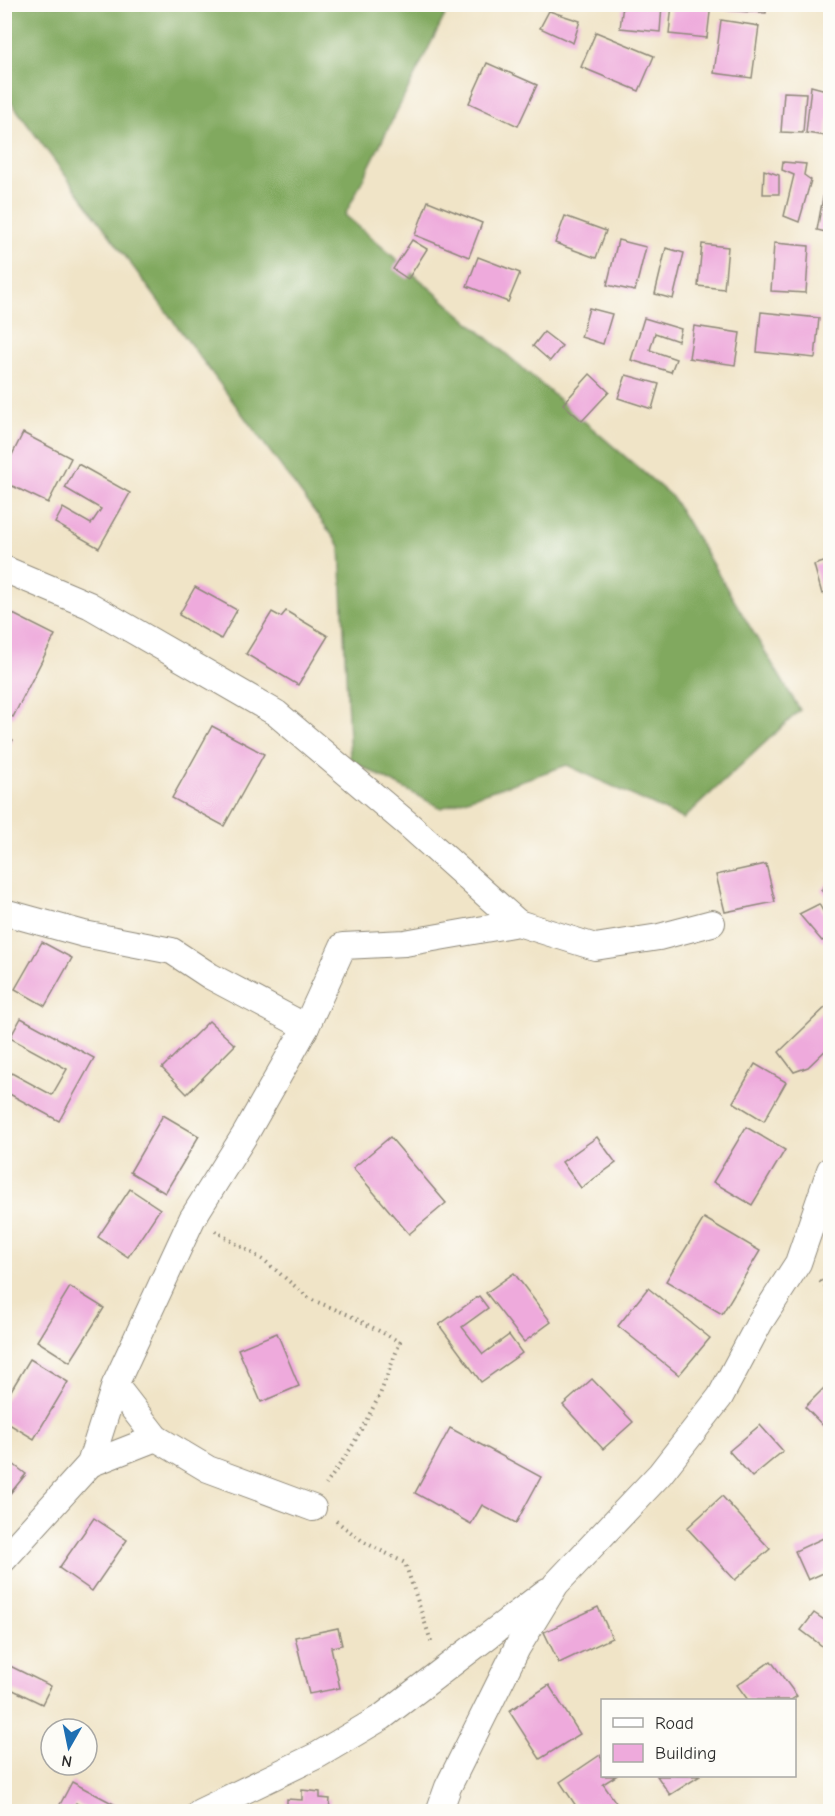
<svg xmlns="http://www.w3.org/2000/svg" width="835" height="1816" viewBox="0 0 835 1816" font-family="'Comic Neue',sans-serif">
<style>
.forest{fill:#81a95f;stroke:#566a45;stroke-width:1.5}
.building{fill:#eeaadc}
.lines{fill:none;stroke-linecap:round;stroke-linejoin:round}
.minor-casing{stroke:#8e8879;stroke-width:28}
.path{stroke:#8e8879;stroke-width:4;stroke-dasharray:1.5 4.5;stroke-linecap:butt}
.minor{stroke:#fff;stroke-width:26}
</style>
<rect width="100%" height="100%" fill="#fdfcf7"/>
<filter id="ink" filterUnits="userSpaceOnUse"><feTurbulence type="fractalNoise" baseFrequency=".0167" numOctaves="2"/><feDisplacementMap in="SourceGraphic" scale="12" xChannelSelector="R" yChannelSelector="G"/><feConvolveMatrix kernelMatrix="1 2 1 2 8 2 1 2 1" color-interpolation-filters="sRGB"/></filter>
<filter id="wash" filterUnits="userSpaceOnUse"><feTurbulence type="fractalNoise" baseFrequency=".008" numOctaves="4" result="noise"/><feDisplacementMap in="SourceGraphic" scale="24" xChannelSelector="R" yChannelSelector="G"/><feGaussianBlur stdDeviation="1.35" result="paint"/><feColorMatrix in="noise" values="0 0 0 0 0 0 0 0 0 0 0 0 0 0 0 0 0 1.4 0 .05"/><feComposite in="paint" operator="in"/></filter>
<g filter="url(#wash)">
<rect width="100%" height="100%" fill="#f0e4c7"/>
<!-- forest -->
<polygon class="forest" points="419,4 447,11 345,215 672,497 800,710 683,819 567,765 441,808 350,760 340,546 5,94 5,5"/>
<g id="blocks">
<!-- building -->
<g class="building">
<polygon points="672,4 711,4 707,38 669,34"/>
<polygon points="724,4 767,4 766,13 723,10"/>
<polygon points="623,5 662,5 660,32 620,28"/>
<polygon points="549,11 580,21 573,43 540,28"/>
<polygon points="721,20 759,26 752,78 714,73"/>
<polygon points="596,32 654,56 639,91 581,67"/>
<polygon points="487,63 537,85 518,126 469,103"/>
<polygon points="811,86 830,91 830,109 826,136 806,133"/>
<polygon points="784,92 806,93 803,133 781,132"/>
<polygon points="783,162 806,164 804,175 811,180 799,222 784,216 794,175 782,170"/>
<polygon points="764,170 779,175 779,194 763,194"/>
<polygon points="826,181 830,182 830,233 817,230"/>
<polygon points="428,201 482,223 469,257 415,235"/>
<polygon points="565,216 606,231 596,258 555,243"/>
<polygon points="412,240 427,249 408,279 393,269"/>
<polygon points="618,240 646,247 635,291 607,285"/>
<polygon points="774,243 809,246 806,293 771,291"/>
<polygon points="702,244 728,247 724,289 698,286"/>
<polygon points="666,248 684,253 673,299 655,294"/>
<polygon points="478,257 520,273 508,302 467,286"/>
<polygon points="589,308 612,314 603,344 581,337"/>
<polygon points="761,312 819,318 815,358 757,352"/>
<polygon points="644,318 681,329 678,341 655,333 650,350 676,359 671,372 631,360"/>
<polygon points="694,326 740,333 735,365 689,358"/>
<polygon points="544,332 562,346 550,361 533,346"/>
<polygon points="590,374 609,392 582,421 563,404"/>
<polygon points="626,375 659,384 652,409 618,398"/>
<polygon points="23,433 71,458 48,503 4,482 4,471"/>
<polygon points="78,464 130,493 99,548 55,523 63,508 91,524 101,509 65,488"/>
<polygon points="830,560 830,591 822,594 814,565"/>
<polygon points="195,587 237,610 221,639 179,615"/>
<polygon points="7,611 55,635 13,717 4,713 4,616"/>
<polygon points="286,611 328,636 298,685 246,654 272,612 281,617"/>
<polygon points="212,726 264,754 224,826 172,798"/>
<polygon points="4,735 13,740 4,753"/>
<polygon points="766,864 775,902 725,912 716,875"/>
<polygon points="830,880 830,900 821,890"/>
<polygon points="819,904 830,924 830,937 822,941 799,914"/>
<polygon points="42,942 72,958 45,1006 15,989"/>
<polygon points="830,1003 830,1046 808,1067 794,1072 779,1052"/>
<polygon points="21,1018 94,1058 59,1121 4,1091 6,1070 52,1095 67,1069 10,1038"/>
<polygon points="209,1021 235,1045 187,1094 162,1068"/>
<polygon points="755,1064 786,1082 764,1121 733,1102"/>
<polygon points="163,1115 199,1136 165,1193 130,1172"/>
<polygon points="746,1127 785,1150 752,1205 713,1182"/>
<polygon points="390,1137 446,1203 409,1234 353,1168"/>
<polygon points="597,1137 616,1163 581,1188 562,1162"/>
<polygon points="130,1189 160,1209 128,1257 98,1237"/>
<polygon points="704,1218 760,1251 722,1314 666,1281"/>
<polygon points="514,1273 551,1322 524,1342 486,1293"/>
<polygon points="70,1287 104,1308 70,1362 37,1341"/>
<polygon points="648,1288 710,1338 679,1375 618,1326"/>
<polygon points="479,1296 488,1308 462,1327 483,1354 509,1335 522,1353 481,1382 439,1325"/>
<polygon points="277,1333 299,1386 261,1402 238,1349"/>
<polygon points="30,1359 68,1382 34,1439 4,1421 4,1402"/>
<polygon points="592,1379 633,1422 603,1449 563,1405"/>
<polygon points="830,1382 830,1433 805,1407"/>
<polygon points="760,1425 783,1451 752,1477 729,1451"/>
<polygon points="450,1428 541,1477 516,1523 482,1505 471,1524 415,1493"/>
<polygon points="4,1457 26,1474 4,1501"/>
<polygon points="722,1496 770,1549 735,1580 687,1528"/>
<polygon points="94,1518 127,1540 92,1591 59,1568"/>
<polygon points="830,1535 830,1570 808,1580 795,1551"/>
<polygon points="598,1607 612,1638 559,1663 544,1632"/>
<polygon points="814,1613 830,1624 830,1652 801,1630"/>
<polygon points="338,1628 342,1645 331,1647 340,1688 309,1694 295,1637"/>
<polygon points="771,1661 797,1696 791,1700 748,1700 737,1685"/>
<polygon points="4,1663 51,1686 42,1704 7,1687 4,1693"/>
<polygon points="549,1685 580,1734 540,1759 509,1711"/>
<polygon points="600,1755 602,1758 602,1776 616,1776 603,1784 619,1807 612,1812 580,1812 560,1782"/>
<polygon points="657,1776 700,1776 670,1795"/>
<polygon points="72,1782 129,1812 91,1812 76,1803 71,1812 56,1812"/>
<polygon points="302,1790 320,1792 320,1798 330,1799 329,1812 287,1812 287,1799 302,1800"/>
</g>
</g>
</g>
<g filter="url(#ink)">
<use href="#blocks" fill-opacity="0" stroke="#8e8879" stroke-width="1.5"/>
<g class="lines">
<defs>
<g id="minor">
<polyline points="4,569 89,605 276,713 410,826 518,923"/>
<polyline points="4,912 84,934 172,951 210,976 306,1027 246,1133 192,1219 115,1385 90,1464 4,1559"/>
<polyline points="306,1027 343,946 405,943 518,923 595,947 659,937 712,923"/>
<polyline points="115,1385 156,1438 208,1469 313,1508"/>
<polyline points="90,1464 156,1438"/>
<polyline points="200,1812 318,1755 382,1717 547,1591"/>
<polyline points="439,1812 448,1787 517,1648 556,1584 660,1474 720,1397 760,1322 798,1263 830,1170"/>
</g>
</defs>
<!-- minor casing -->
<use href="#minor" class="minor-casing"/>
<!-- path -->
<g class="path">
<polyline points="215,1231 265,1261 310,1299 349,1315 400,1342 379,1397 351,1448 326,1485"/>
<polyline points="820,1281 830,1290"/>
<polyline points="336,1521 364,1542 405,1563 432,1644"/>
</g>
<!-- minor -->
<use href="#minor" class="minor"/>
</g>
</g>
<!-- margin -->
<rect width="835" height="1816" fill="none" stroke="#fdfcf7" stroke-width="24"/>
<!-- legend -->
<rect x="601" y="1699" width="195" height="78" fill="#fdfcf7" stroke="#a9a8a5" stroke-width="1.5"/>
<rect x="613" y="1718" width="30" height="9" fill="#ffffff" stroke="#a9a8a5" stroke-width="1.5"/>
<text x="655" y="1729" font-size="18" fill="#2b2b2b">Road</text>
<rect x="613" y="1744" width="30" height="18" fill="#eeaadc" stroke="#a9a8a5" stroke-width="1.5"/>
<text x="655" y="1759" font-size="18" fill="#2b2b2b">Building</text>
<!-- north arrow -->
<g transform="translate(69 1747) rotate(189)"><circle r="28" fill="#fdfcf7" stroke="#a9a8a5" stroke-width="1.5"/>
<path d="M0-4.5L10 22L0 15L-10 22Z" fill="#1f6fb2"/>
<text y="-9" font-size="16" font-weight="bold" text-anchor="middle" fill="#2b2b2b">N</text>
</g>
</svg>
